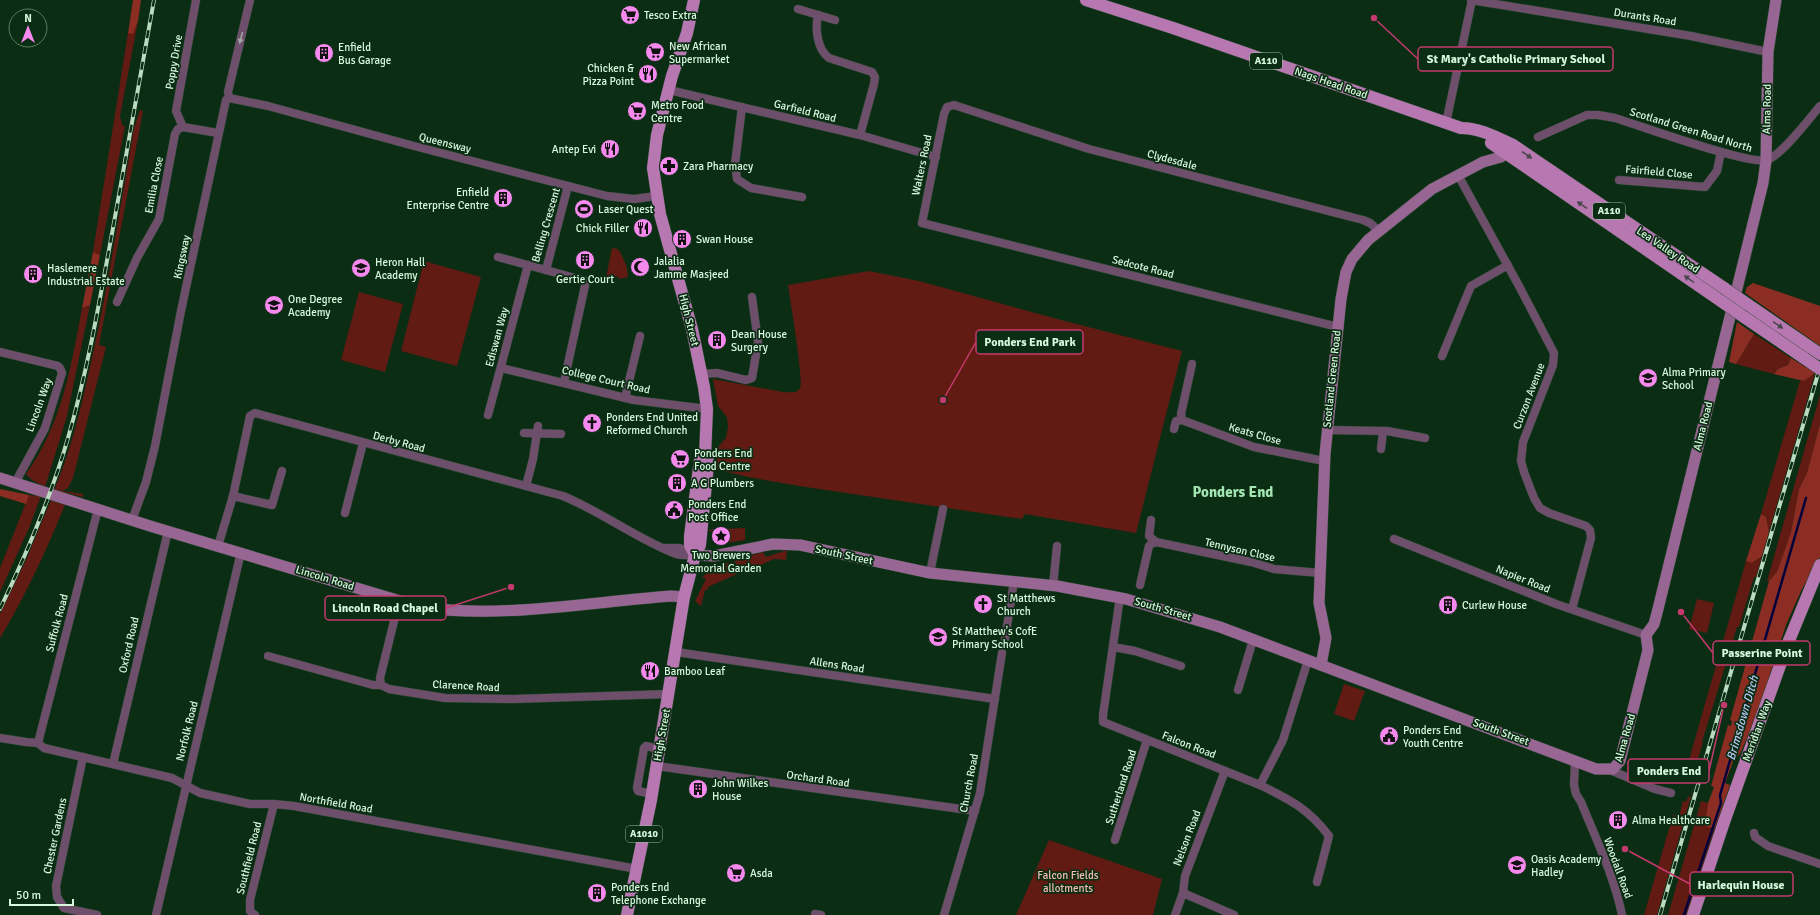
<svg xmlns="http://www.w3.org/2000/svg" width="1820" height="915" viewBox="0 0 1820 915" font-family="Signika,sans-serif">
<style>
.green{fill:#621b13}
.forest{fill:#8b2d22}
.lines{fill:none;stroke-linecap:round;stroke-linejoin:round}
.stream{stroke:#04023b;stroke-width:2.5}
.street-casing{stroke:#284930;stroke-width:9}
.secondary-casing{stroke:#284930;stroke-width:12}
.primary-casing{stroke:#284930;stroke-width:13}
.street{stroke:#6e4f6b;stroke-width:8}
.secondary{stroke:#976693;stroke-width:11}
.primary{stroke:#b778b1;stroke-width:12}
.rail-casing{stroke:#badbc0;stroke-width:4}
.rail{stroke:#0b2d14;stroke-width:2.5;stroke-dasharray:8;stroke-linecap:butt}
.primary-bridge-casing{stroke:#284930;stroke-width:13;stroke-linecap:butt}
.primary-bridge{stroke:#b778b1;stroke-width:12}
.oneway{fill:#a2a4a4}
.oneway2{fill:#47474b}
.labels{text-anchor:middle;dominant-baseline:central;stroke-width:3.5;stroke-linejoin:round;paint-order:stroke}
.shield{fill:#0b2d14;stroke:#9abba1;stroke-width:1}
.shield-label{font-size:10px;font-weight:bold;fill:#d7f8dd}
.poi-label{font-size:11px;fill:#d7f8dd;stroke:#0b2d14;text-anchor:start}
.street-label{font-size:11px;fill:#d7f8dd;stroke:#0b2d14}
.park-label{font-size:11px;fill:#f3bdb4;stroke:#0b2d14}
.water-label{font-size:12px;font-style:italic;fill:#b9c8f4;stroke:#0b2d14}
.district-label{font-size:15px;font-weight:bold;fill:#a4e6b1;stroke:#0b2d14}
.leader{fill:none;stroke:#c53a6e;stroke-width:1.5}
.callout-dot{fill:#c53a6e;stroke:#0b2d14;stroke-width:1.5}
.callout{fill:#0b2d14;stroke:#c53a6e;stroke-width:1.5}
.callout-label{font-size:12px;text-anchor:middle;font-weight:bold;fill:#d7f8dd}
</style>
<rect width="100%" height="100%" fill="#0b2d14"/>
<!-- green -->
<g class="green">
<polygon points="138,21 120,116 122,125 125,126 100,255 93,252 128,33 133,33"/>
<path d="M140,110L143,111L99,345L106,347L73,478L68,488L62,491L83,494V497L54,490C71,451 81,408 90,367C108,288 120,208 134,128Z"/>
<path d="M612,248L618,249C623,257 628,267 628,277L618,279V276L616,277L615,279L606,278Z"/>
<polygon points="424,261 481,277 457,366 401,351"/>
<path d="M869,271L919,281L1061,320L1182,351L1136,533L1025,514L1022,519L799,486L748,477L716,469L717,452L719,446L726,438L728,427L727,417L718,406L713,379L783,392C788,392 797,394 800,388C804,381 790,299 788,285Z"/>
<polygon points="359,292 403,304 385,372 341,360"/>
<path d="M90,305L67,416L45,487L32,480L26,474C62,424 71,367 82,308Z"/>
<polygon points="1754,334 1791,358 1788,365 1778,369 1774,374 1736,364"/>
<polygon points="1815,373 1769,532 1766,517 1761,514 1800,381 1804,381"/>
<polygon points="1820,395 1820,424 1807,473 1799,489 1791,532 1777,573 1769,581 1767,581"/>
<polygon points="29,495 41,496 29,528 0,592 0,568"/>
<path d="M51,500L65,505C46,551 26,595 0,638V614L26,560Z"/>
<polygon points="745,528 745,540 726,543 720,536 719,531 709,531 708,530"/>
<polygon points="787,550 786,560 774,559 743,573 734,561 763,552 766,557"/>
<polygon points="1762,556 1756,577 1754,577 1739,627 1737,627 1702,742 1703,742 1694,772 1688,770 1686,774 1685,774 1746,561 1752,563"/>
<polygon points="731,562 739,573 708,587 708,589 705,590 701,606 695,601 706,579 702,577 715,567"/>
<polygon points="1697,599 1714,603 1707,633 1689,629"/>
<polygon points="1344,684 1365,691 1354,721 1334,714"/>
<polygon points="1693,789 1657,915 1644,915 1673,815 1679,817 1683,801 1686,802 1688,797 1690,797"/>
<polygon points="1701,801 1708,803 1705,824 1710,827 1715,828 1687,915 1668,915"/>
<polygon points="1049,840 1162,879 1153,915 1016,915"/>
</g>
<!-- forest -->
<g class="forest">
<polygon points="133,0 141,0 138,21 133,34 128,33"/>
<polygon points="93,252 100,255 90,305 82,308"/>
<polygon points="1753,283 1820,306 1820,346 1745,293 1747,287"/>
<polygon points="1737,322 1754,334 1736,364 1729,362"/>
<polygon points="1791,358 1815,373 1804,381 1774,374 1778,369 1788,365"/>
<polygon points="1820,424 1820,557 1801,591 1786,625 1758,712 1740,754 1734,759 1725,783 1730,785 1715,828 1707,827 1705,824 1708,803 1714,787 1711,786 1728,725 1731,726 1732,721 1730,720 1769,581 1777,572 1791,532 1799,489 1807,473"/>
<polygon points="0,489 29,495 26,504 0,496"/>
<polygon points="1761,514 1766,517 1769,532 1762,556 1752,563 1746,561"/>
</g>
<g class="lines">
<!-- stream -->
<polyline class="stream" points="1684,915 1721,803 1720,795 1806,498"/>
<defs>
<g id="street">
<polyline points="1471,0 1691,36 1768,52"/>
<polyline points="798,9 835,20"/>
<path d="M818,15C815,29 817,49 829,58L872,72L875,77L874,84L860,135"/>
<polyline points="669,90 860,135 936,157"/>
<polyline points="229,98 268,106 414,146 607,196 634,199 656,196"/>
<polyline points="229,98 228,92 250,0"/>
<polyline points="742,107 735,164 737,179 751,188 802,197"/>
<polyline points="1446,123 1472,0"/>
<polyline points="183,127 176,111 196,0"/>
<path d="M1538,137L1587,115H1598L1615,118C1638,125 1751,166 1767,160C1782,155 1809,119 1820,106"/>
<polyline points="1458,175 1519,286 1554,353 1553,365 1523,442 1521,461 1524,472 1534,498 1540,508 1549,513 1586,526 1590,530 1591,538 1572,609"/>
<polyline points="1619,180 1705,187 1717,171 1721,152"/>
<polyline points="498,257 586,281 564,382"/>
<polyline points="546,270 568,186"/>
<polyline points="117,302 137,258 159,219 175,134 178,129 183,127 218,133"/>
<polyline points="1338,327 922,223 944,114 947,107 954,105 1089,149 1363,220 1370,223 1378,230"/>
<polyline points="0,352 58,366 60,368 62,373 45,428 15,483"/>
<polyline points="1442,356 1471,286 1508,265"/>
<polyline points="501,368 634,400 707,409"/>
<polyline points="702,374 717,373 746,380 752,378 758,342 752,297"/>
<polyline points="625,398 640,336"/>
<polyline points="488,415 528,265"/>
<polyline points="1182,420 1181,414 1192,364"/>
<polyline points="1174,429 1176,421 1182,420 1254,447 1324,461"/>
<polyline points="1327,430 1387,431 1425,438"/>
<polyline points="524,433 561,434"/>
<polyline points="1381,449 1383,431"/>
<polyline points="526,486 533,459 538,426"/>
<polyline points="233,496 272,505 282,471"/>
<polyline points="345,513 363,443"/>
<polyline points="132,520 146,482 155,446 181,311 226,100 229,98"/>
<polyline points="1151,520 1149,536 1156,542 1251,562 1274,569 1320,573"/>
<polyline points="1394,539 1556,604 1646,635"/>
<path d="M218,546L233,496L250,416L255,413L563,496C602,512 637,539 676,554C682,556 689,555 695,555"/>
<polyline points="665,548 680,548 690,553"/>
<polyline points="930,573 943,509"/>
<polyline points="1140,585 1149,546 1151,544 1156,542"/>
<polyline points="1053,586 1057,546"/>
<polyline points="1120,597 1103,715 1103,722 1260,785 1283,740 1308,660"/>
<polyline points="1005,639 1014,581"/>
<polyline points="1113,647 1135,651 1181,666"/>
<polyline points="676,652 995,699"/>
<polyline points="268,656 373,685 381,685 389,689 445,698 514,699 669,694"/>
<polyline points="381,685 380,678 399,601"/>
<polyline points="1238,690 1253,640"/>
<polyline points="0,738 26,742 38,743"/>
<polyline points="38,743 44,748 172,778 200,793 250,804 274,804 294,806 637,869"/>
<polyline points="38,743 98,509"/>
<polyline points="83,757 56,886 57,897 64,908 97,915"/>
<path d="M1575,760L1574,785L1576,794L1581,802C1596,839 1614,876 1622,915"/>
<polyline points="113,764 168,531"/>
<polyline points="657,766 975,811"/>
<polyline points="1610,770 1655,789 1671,793"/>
<path d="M1260,785C1289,799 1309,809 1329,836L1317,882"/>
<polyline points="652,794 638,791 637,788 644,748 646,746 660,749"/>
<polyline points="1754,833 1755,837 1768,846 1820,864"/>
<polyline points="1115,840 1147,740"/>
<polyline points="1183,893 1234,915"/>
<polyline points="815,914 821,915"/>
<polyline points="156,915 241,552"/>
<polyline points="255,915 250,911 250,900 274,804"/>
<polyline points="944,915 980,793 1002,653"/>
<polyline points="1175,915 1183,893 1185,876 1225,771"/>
</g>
<g id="secondary">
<path d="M0,478L150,526L420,607C501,619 589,602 671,596L684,597"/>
<polyline points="695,555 714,556 773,544 800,545 930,573 1057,586 1126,599 1220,627 1596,769 1613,769 1620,761 1623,749 1648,650 1646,635 1654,624 1657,613 1763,183 1766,161 1768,52 1776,0"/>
<polyline points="1321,665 1326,638 1319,603 1325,454 1341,299 1346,272 1352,259 1368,240 1432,189 1483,162 1501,157 1506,152"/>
</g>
<g id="primary">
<path d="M1086,0L1173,28L1461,128C1480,128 1496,137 1513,145L1724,288"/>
<polyline points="1491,143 1721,301"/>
<polyline points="1747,304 1820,354"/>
<polyline points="1744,317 1804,358"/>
<polyline points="695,555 690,545 690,536 700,460 705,456"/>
<polyline points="627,915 651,800 684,597 695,555 700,545 708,464 708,460 705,456 707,409 704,387 692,329 660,214 653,168 657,135 672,76 687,33 694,0"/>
<polyline points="1693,915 1724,822 1788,643 1820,565"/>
</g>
</defs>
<!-- street casing -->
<use href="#street" class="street-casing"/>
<!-- secondary casing -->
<use href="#secondary" class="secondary-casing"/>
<!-- primary casing -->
<use href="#primary" class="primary-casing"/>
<!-- street -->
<use href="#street" class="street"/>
<!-- secondary -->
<use href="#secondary" class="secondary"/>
<!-- primary -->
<use href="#primary" class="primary"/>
<defs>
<g id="rail">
<path d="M0,609C27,553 51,497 68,438C88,369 100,298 113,228C127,152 140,76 154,0"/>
<polyline points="1660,915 1820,367"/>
</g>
</defs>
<!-- rail casing -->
<use href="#rail" class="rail-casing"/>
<!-- rail -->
<use href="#rail" class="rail"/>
<defs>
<g id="primary-bridge">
<polyline points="1724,288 1747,304"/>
<polyline points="1721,301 1744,317"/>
<polyline points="1804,358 1820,369"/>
</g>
</defs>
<!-- primary-bridge casing -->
<use href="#primary-bridge" class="primary-bridge-casing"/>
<!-- primary-bridge -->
<use href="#primary-bridge" class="primary-bridge"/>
</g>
<!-- one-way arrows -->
<defs><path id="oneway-solid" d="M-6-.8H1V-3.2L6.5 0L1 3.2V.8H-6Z"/></defs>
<use class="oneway" href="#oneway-solid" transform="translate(241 38) rotate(104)"/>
<g class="oneway2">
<use href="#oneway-solid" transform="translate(1527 155) rotate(34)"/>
<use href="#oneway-solid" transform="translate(1582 205) rotate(-145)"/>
<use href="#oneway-solid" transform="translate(1689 279) rotate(-145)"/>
<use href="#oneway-solid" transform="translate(1778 325) rotate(34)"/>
</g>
<!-- icons -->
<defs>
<symbol id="supermarket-disc" viewBox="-11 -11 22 22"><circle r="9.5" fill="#f689ee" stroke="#0b2d14"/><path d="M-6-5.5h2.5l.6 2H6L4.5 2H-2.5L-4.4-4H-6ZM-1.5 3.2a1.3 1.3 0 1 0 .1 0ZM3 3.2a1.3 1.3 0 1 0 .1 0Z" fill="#111"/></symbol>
<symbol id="building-disc" viewBox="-11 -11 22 22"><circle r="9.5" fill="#f689ee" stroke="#0b2d14"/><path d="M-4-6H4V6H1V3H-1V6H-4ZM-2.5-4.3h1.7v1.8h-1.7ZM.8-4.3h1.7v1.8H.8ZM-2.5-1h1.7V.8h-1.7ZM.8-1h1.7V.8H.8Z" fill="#111"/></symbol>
<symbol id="restaurant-disc" viewBox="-11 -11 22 22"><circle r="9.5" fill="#f689ee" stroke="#0b2d14"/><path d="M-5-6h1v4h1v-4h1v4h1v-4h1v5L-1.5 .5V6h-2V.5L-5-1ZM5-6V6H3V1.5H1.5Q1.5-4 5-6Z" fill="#111"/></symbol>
<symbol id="pharmacy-disc" viewBox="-11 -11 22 22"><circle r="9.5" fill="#f689ee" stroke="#0b2d14"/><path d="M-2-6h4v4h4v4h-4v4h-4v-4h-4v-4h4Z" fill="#111"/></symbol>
<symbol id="stadium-disc" viewBox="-11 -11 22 22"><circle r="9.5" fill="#f689ee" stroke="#0b2d14"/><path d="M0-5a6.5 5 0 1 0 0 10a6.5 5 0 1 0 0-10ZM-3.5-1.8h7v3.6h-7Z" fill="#111"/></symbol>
<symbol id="mosque-disc" viewBox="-11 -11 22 22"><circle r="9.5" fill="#f689ee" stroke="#0b2d14"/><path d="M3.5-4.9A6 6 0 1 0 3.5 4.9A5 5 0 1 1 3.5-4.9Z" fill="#111"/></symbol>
<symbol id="school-disc" viewBox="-11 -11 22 22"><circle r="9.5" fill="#f689ee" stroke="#0b2d14"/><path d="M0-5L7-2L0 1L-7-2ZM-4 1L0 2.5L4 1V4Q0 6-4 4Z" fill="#111"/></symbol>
<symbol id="church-disc" viewBox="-11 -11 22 22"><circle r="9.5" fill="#f689ee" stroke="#0b2d14"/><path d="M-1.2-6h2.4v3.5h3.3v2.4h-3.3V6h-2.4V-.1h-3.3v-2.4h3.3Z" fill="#111"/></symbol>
<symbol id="civic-disc" viewBox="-11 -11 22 22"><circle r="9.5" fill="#f689ee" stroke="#0b2d14"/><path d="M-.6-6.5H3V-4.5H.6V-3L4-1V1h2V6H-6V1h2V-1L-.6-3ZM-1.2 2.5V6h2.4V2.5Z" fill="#111"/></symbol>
<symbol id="sight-disc" viewBox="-11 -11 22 22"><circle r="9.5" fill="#f689ee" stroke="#0b2d14"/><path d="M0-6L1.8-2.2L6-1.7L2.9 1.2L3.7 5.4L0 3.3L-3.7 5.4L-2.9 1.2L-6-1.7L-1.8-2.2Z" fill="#111"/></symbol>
</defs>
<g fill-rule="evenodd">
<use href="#supermarket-disc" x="619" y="4" width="22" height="22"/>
<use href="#supermarket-disc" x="644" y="41" width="22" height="22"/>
<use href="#building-disc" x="313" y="42" width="22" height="22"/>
<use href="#restaurant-disc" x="637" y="63" width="22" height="22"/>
<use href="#supermarket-disc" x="626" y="100" width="22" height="22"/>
<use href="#restaurant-disc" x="599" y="138" width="22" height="22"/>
<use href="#pharmacy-disc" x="658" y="155" width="22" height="22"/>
<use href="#building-disc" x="492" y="187" width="22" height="22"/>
<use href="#stadium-disc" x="573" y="198" width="22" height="22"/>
<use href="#restaurant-disc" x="632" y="217" width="22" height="22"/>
<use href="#building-disc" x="671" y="228" width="22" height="22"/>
<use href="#building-disc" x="574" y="249" width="22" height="22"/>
<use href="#mosque-disc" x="629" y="256" width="22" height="22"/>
<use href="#school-disc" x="350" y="257" width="22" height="22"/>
<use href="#building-disc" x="22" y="263" width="22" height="22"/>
<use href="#school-disc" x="263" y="294" width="22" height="22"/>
<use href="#building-disc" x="706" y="329" width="22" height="22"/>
<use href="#school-disc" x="1637" y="367" width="22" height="22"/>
<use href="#church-disc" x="581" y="412" width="22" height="22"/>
<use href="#supermarket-disc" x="669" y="448" width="22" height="22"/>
<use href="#building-disc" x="666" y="472" width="22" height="22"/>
<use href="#civic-disc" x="663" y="499" width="22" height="22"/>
<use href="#sight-disc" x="710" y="525" width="22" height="22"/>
<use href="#church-disc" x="972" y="593" width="22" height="22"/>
<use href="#building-disc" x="1437" y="594" width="22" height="22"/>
<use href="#school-disc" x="927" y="626" width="22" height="22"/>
<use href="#restaurant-disc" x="639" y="660" width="22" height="22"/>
<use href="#civic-disc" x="1378" y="725" width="22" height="22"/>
<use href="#building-disc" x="687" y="778" width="22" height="22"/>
<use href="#building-disc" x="1607" y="809" width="22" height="22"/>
<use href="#school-disc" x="1506" y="854" width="22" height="22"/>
<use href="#supermarket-disc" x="725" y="862" width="22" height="22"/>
<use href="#building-disc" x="586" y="882" width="22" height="22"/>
</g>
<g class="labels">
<!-- shield labels -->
<g class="shield">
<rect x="1250" y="53" width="32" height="16" rx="3"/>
<rect x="1593" y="203" width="32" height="16" rx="3"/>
<rect x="626" y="826" width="36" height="16" rx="3"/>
</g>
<g class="shield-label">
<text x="1266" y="61">A110</text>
<text x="1609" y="211">A110</text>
<text x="644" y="834">A1010</text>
</g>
<!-- poi labels -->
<g class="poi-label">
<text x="644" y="15">Tesco Extra</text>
<text x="669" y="46">New African<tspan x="669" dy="13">Supermarket</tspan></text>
<text x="338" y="47">Enfield<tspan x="338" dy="13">Bus Garage</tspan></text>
<text x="634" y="68" text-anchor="end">Chicken &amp;<tspan x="634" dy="13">Pizza Point</tspan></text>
<text x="651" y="105">Metro Food<tspan x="651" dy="13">Centre</tspan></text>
<text x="596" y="149" text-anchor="end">Antep Evi</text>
<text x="683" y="166">Zara Pharmacy</text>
<text x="489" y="192" text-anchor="end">Enfield<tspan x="489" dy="13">Enterprise Centre</tspan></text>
<text x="598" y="209">Laser Quest</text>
<text x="629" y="228" text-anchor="end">Chick Filler</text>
<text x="696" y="239">Swan House</text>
<text x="654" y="261">Jalalia<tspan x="654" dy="13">Jamme Masjeed</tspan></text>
<text x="375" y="262">Heron Hall<tspan x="375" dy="13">Academy</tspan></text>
<text x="47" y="268">Haslemere<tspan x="47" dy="13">Industrial Estate</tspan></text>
<text x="585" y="279" text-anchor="middle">Gertie Court</text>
<text x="288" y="299">One Degree<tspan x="288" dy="13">Academy</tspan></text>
<text x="731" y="334">Dean House<tspan x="731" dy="13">Surgery</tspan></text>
<text x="1662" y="372">Alma Primary<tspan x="1662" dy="13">School</tspan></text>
<text x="606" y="417">Ponders End United<tspan x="606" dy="13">Reformed Church</tspan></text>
<text x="694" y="453">Ponders End<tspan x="694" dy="13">Food Centre</tspan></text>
<text x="691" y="483">A G Plumbers</text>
<text x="688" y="504">Ponders End<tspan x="688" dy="13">Post Office</tspan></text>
<text x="721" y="555" text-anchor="middle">Two Brewers<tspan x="721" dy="13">Memorial Garden</tspan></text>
<text x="997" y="598">St Matthews<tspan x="997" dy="13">Church</tspan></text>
<text x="1462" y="605">Curlew House</text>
<text x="952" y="631">St Matthew's CofE<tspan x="952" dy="13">Primary School</tspan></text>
<text x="664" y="671">Bamboo Leaf</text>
<text x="1403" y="730">Ponders End<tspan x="1403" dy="13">Youth Centre</tspan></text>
<text x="712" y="783">John Wilkes<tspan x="712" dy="13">House</tspan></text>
<text x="1632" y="820">Alma Healthcare</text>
<text x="1531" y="859">Oasis Academy<tspan x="1531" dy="13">Hadley</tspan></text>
<text x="750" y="873">Asda</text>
<text x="611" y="887">Ponders End<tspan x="611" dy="13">Telephone Exchange</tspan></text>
</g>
<!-- street labels -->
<g class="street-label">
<text transform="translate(1645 17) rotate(9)">Durants Road</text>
<text transform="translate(174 62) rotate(-80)">Poppy Drive</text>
<text transform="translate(1331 83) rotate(19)">Nags Head Road</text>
<text transform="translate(1767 109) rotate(-89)">Alma Road</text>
<text transform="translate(805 111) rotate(14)">Garfield Road</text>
<text transform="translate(1691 130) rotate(17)">Scotland Green Road North</text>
<text transform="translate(445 143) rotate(14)">Queensway</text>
<text transform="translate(1172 160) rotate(15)">Clydesdale</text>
<text transform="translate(922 165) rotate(-78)">Walters Road</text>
<text transform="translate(1659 172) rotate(5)">Fairfield Close</text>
<text transform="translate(154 185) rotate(-79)">Emilia Close</text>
<text transform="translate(546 225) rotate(-74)">Belling Crescent</text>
<text transform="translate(1668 250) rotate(34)">Lea Valley Road</text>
<text transform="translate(182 257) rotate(-78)">Kingsway</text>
<text transform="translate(1143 267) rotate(14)">Sedcote Road</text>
<text transform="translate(689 320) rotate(76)">High Street</text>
<text transform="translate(497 337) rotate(-75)">Ediswan Way</text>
<text transform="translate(1332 379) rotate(-84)">Scotland Green Road</text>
<text transform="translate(606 380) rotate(13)">College Court Road</text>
<text transform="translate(1529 396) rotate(-69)">Curzon Avenue</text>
<text transform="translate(39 405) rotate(-70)">Lincoln Way</text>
<text transform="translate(1703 426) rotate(-76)">Alma Road</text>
<text transform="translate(1255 434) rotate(16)">Keats Close</text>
<text transform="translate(399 442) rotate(15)">Derby Road</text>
<text transform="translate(1240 550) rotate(13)">Tennyson Close</text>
<text transform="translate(844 555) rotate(12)">South Street</text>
<text transform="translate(325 578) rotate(17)">Lincoln Road</text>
<text transform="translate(1523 579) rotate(22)">Napier Road</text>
<text transform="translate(1163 609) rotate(16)">South Street</text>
<text transform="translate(57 623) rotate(-75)">Suffolk Road</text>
<text transform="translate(129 645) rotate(-77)">Oxford Road</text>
<text transform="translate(837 665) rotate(9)">Allens Road</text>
<text transform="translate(466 686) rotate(3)">Clarence Road</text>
<text transform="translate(187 731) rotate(-76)">Norfolk Road</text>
<text transform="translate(1757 731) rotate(-70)">Meridian Way</text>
<text transform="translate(1501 732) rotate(20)">South Street</text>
<text transform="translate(662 735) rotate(-80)">High Street</text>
<text transform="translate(1625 738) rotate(-74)">Alma Road</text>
<text transform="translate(1189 745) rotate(21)">Falcon Road</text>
<text transform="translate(818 779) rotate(8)">Orchard Road</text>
<text transform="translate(969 783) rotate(-79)">Church Road</text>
<text transform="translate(1121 787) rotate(-72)">Sutherland Road</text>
<text transform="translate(336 803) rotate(10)">Northfield Road</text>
<text transform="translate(55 836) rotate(-78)">Chester Gardens</text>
<text transform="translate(1187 838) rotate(-69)">Nelson Road</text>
<text transform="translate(249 858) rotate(-76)">Southfield Road</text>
<text transform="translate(1618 868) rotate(70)">Woodall Road</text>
</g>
<!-- park labels -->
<g class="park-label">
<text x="1068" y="875">Falcon Fields<tspan x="1068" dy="13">allotments</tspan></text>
</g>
<!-- water labels -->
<g class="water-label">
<text transform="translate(1743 718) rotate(-74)">Brimsdown Ditch</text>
</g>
<!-- district labels -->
<g class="district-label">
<text x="1233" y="492">Ponders End</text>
</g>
</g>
<!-- callouts -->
<path class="leader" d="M1374 18L1418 59M943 400L976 342M511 587L446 608M1681 612L1713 653M1724 705L1709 771M1625 849L1690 884"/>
<g class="callout-dot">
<circle cx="1374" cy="18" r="4"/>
<circle cx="943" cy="400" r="4"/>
<circle cx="511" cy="587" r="4"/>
<circle cx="1681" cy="612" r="4"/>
<circle cx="1724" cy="705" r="4"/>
<circle cx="1625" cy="849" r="4"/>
</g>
<g class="callout">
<rect x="1418" y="47" width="195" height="24" rx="4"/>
<rect x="976" y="330" width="107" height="24" rx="4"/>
<rect x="325" y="596" width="121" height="24" rx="4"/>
<rect x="1713" y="641" width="97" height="24" rx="4"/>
<rect x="1628" y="759" width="81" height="24" rx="4"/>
<rect x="1690" y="872" width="103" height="24" rx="4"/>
</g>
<g class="callout-label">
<text x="1516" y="63">St Mary's Catholic Primary School</text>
<text x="1030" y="346">Ponders End Park</text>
<text x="385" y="612">Lincoln Road Chapel</text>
<text x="1762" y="657">Passerine Point</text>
<text x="1669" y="775">Ponders End</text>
<text x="1741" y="889">Harlequin House</text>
</g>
<!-- north arrow -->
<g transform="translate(28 28)"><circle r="19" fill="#0b2d14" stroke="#5d7e64"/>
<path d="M0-3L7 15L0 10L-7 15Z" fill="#f689ee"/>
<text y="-6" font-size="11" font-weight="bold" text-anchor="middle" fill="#d7f8dd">N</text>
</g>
<!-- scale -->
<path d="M10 899v6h63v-6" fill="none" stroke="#d7f8dd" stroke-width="2"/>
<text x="16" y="899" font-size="12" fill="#d7f8dd" stroke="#0b2d14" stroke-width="3" paint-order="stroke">50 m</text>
</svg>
